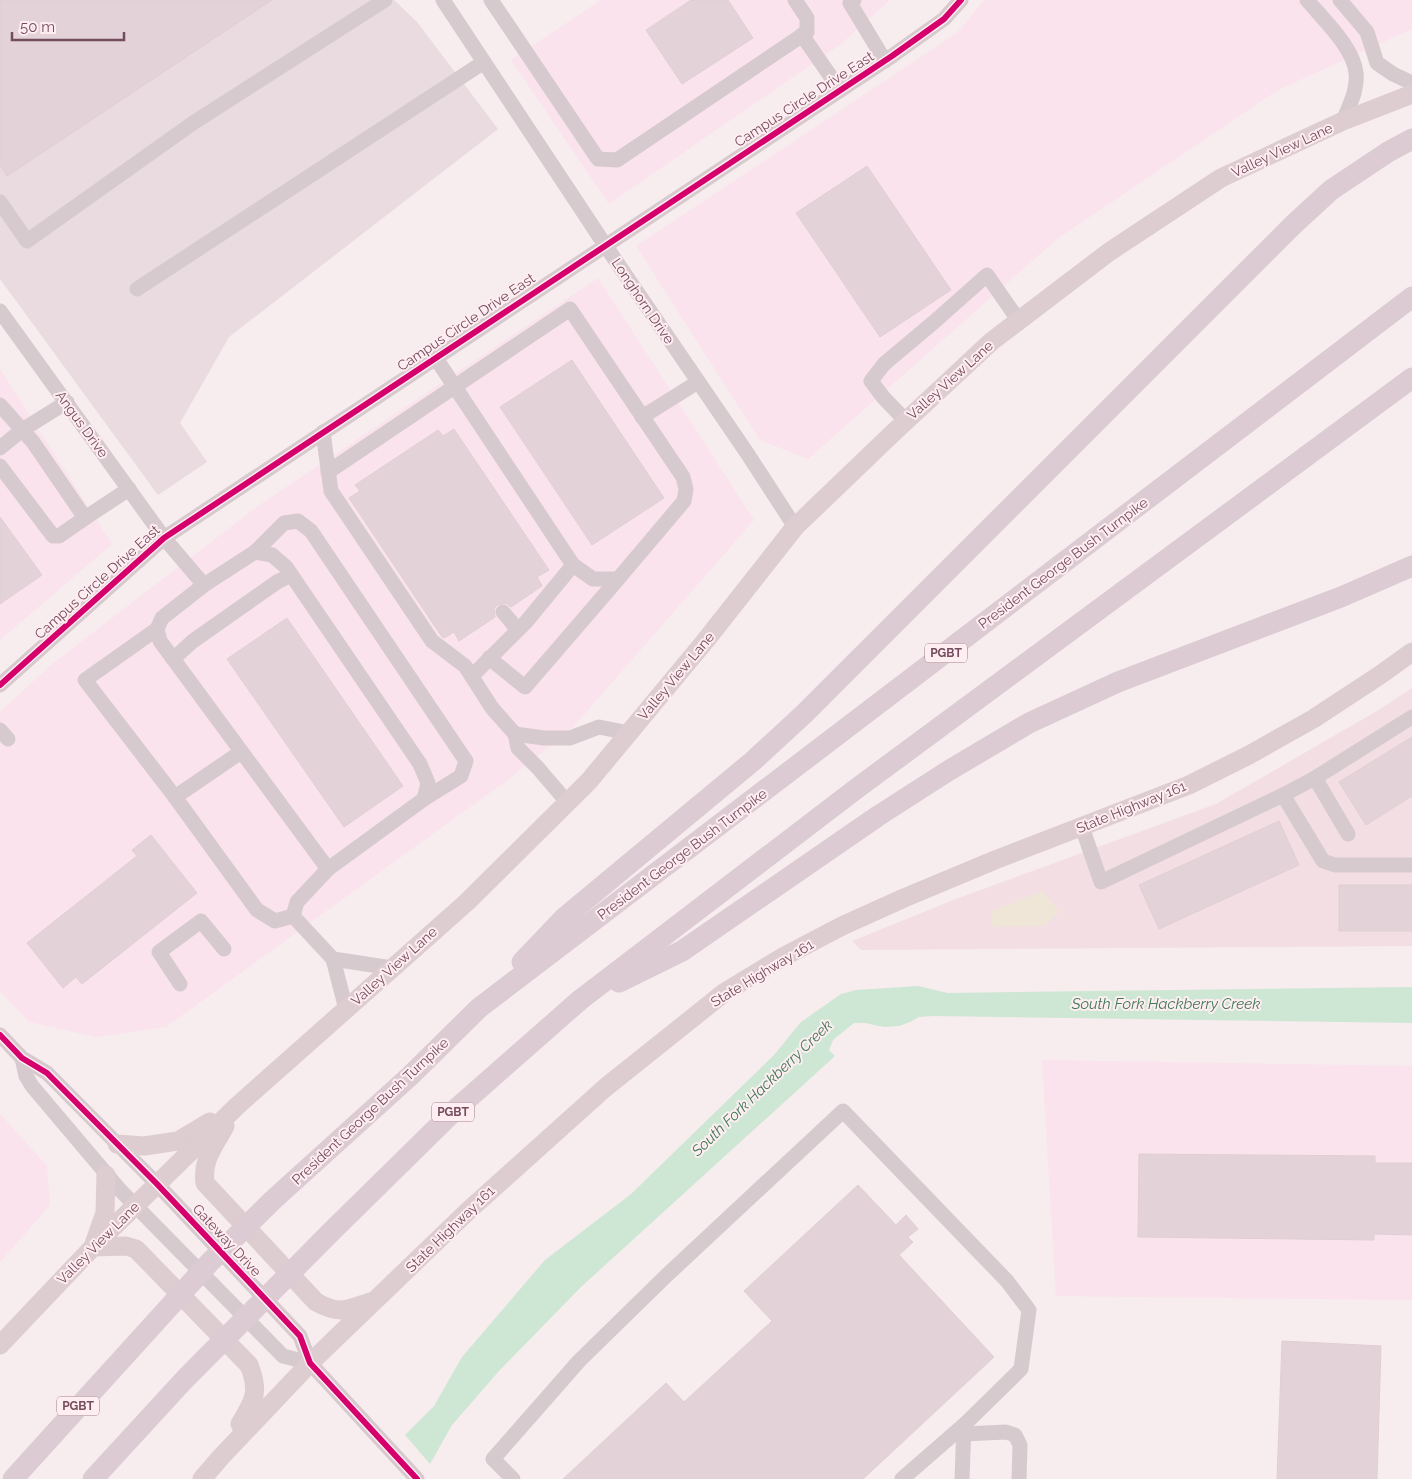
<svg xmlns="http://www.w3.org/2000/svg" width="1412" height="1479" viewBox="0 0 1412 1479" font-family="Raleway,sans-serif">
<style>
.residential{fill:#f3dee3}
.commercial{fill:#fae3ed}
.industrial{fill:#e9dbdf}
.green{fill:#efe6d7}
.water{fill:#cee7d4}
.building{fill:#e3d3d9;stroke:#e0ced4}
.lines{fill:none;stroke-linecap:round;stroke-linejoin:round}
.minor{stroke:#d7cacf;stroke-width:15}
.major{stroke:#ddccd0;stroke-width:19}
.highway{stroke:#dccbd3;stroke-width:21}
.cycleway-casing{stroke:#feedf1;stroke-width:9}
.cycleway{stroke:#d6006c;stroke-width:6}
.labels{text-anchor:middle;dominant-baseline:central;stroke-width:4;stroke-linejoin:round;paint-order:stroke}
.shield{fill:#feedf1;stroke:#9e7c8a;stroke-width:1}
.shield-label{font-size:12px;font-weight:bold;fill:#754c5e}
.street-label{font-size:14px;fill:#754c5e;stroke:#feedf1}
.water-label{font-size:15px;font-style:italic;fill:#407954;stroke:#feedf1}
</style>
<rect width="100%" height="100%" fill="#f7ecee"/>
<!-- residential -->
<polygon class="residential" points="1412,688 1412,946 861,950 852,941 956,899 1216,804 1377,711"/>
<!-- commercial -->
<g class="commercial">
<polygon points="601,0 890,0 841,44 609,204 511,60"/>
<polygon points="984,0 1412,0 1412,29 1278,90 1057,239 808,459 760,440 636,246 957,33"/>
<polygon points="598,278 754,520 574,726 506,781 166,1027 96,1037 29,1022 0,991 0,712 52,664 258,506"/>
<polygon points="0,369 112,544 0,640"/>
<polygon points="1042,1060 1412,1066 1412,1300 1056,1296"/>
<polygon points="0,1114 47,1166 50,1205 0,1262"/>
</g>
<!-- industrial -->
<polygon class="industrial" points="0,0 394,0 417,22 498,129 229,337 180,423 207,462 158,495 0,279"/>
<!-- green -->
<polygon class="green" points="1043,891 1059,912 1044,926 992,927 992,911"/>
<!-- water -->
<polygon class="water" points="918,986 948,993 1412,987 1412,1023 933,1016 919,1017 910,1022 899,1026 884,1027 865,1023 854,1023 833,1040 829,1050 835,1056 581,1287 499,1371 452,1425 430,1464 405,1435 434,1406 462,1357 545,1260 631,1194 774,1055 801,1022 841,994 856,990"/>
<!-- building -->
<g class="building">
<polygon points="0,0 272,0 7,176 0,165"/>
<polygon points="691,0 728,0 753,38 682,84 646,30"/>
<polygon points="867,166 951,290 880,337 796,213"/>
<polygon points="572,360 664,498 592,545 500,407"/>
<polygon points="454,429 549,570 537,577 542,586 511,607 506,603 497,605 494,609 495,617 459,641 454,632 444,638 442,637 349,498 360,491 355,485 438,430 443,436"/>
<polygon points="0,517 42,575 0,604"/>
<polygon points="287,618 403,786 344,827 227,659"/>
<polygon points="1412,737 1412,796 1366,825 1339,782"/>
<polygon points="1279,821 1299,865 1159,929 1139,885"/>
<polygon points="151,835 197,893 82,984 76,977 63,988 27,943 137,856 132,850"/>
<rect x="1339" y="885" width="73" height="46"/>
<polygon points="1139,1154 1375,1156 1375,1163 1412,1163 1412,1235 1374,1234 1374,1240 1138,1237"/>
<polygon points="858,1185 896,1225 906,1215 918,1229 908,1237 913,1242 899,1255 994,1357 863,1479 563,1479 666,1383 684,1402 772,1321 744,1291"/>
<polygon points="1282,1341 1381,1346 1377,1479 1277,1479"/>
</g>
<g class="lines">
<!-- minor -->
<g class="minor">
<polyline points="443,0 605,245 747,453 795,527"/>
<polyline points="491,0 598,159 617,160 807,32 807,18 795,0"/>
<polyline points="854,0 850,3 885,61"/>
<path d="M1307,0C1323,19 1354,48 1356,73C1358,90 1349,106 1343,121"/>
<polyline points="1340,0 1367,32 1377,63 1393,74 1412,83"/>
<polyline points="802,35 840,90"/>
<polyline points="0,202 27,241 193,123 385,0"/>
<polyline points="137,289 484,62"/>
<polyline points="0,311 164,538 204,585"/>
<polyline points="0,405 33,442 85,518 129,489"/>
<polyline points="642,417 698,382"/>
<polyline points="906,421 883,397 871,381 884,364 934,322 987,275 1019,321"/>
<polyline points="323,432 331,491 432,641 465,666 492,708 515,734 518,748 538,768 567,802"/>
<polyline points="0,448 22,430 67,402"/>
<polyline points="0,466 53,536 59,536 85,518"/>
<polyline points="328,472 570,309 683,477 686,489 684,501 618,579 593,579 573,565 455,387 435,357"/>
<polyline points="255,552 284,523 298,521 311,531 466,761 461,776 424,799"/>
<polyline points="503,612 518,630"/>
<polyline points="157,629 85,680 175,797 257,910 275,921 293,916"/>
<polyline points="489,658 525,687 618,579"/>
<polyline points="173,659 193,641 277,582 291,575"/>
<polyline points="472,676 526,622 573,565"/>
<polyline points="0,685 164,538 892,56 944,19 961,0"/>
<polyline points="1412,717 1315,778 1283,795 1323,861 1335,865 1412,865"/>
<polyline points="0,730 8,739"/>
<polyline points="515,734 544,738 570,738 599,727 629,733"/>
<polyline points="1315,778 1348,834"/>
<polyline points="175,797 241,752"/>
<polyline points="1082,827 1101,882 1283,795"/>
<polyline points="328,869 160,641 157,629 162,618 204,585 255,552 272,555 286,567 420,764 428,783 424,799 328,869 297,902 293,916 333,959"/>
<polyline points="180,984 159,952 201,921 224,949"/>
<polyline points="346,1009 333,959 392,968"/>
<polyline points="0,1035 22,1058 47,1073 157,1184 300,1336 310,1363 417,1479"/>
<polyline points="22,1058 26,1076 32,1086 120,1190 283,1356 310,1363"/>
<polyline points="963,1434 1006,1432 1015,1435 1020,1445 1019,1479"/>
<polyline points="513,1479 493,1459 579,1361 667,1275 843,1111 1007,1281 1029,1310 1021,1369 964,1425 962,1479"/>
<polyline points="902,1479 964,1425"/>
</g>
<!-- major -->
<g class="major">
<path d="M225,1126C214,1147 202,1159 205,1183L316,1302C340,1315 346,1310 370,1302"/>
<polyline points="117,1144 144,1146 178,1141 210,1122"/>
<path d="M106,1175L105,1213L93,1247L126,1246L136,1249L249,1365C260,1392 254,1401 240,1424"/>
<polyline points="0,1345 93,1247 237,1106 467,902 589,781 706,640 795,527 893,433 992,341 1109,252 1221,178 1343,121 1412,94"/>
<polyline points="202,1479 220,1458 310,1363 469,1210 606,1087 725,992 781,958 842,926 904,898 995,860 1189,785 1249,755 1313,719 1380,675 1412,652"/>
</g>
<!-- highway -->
<g class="highway">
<polyline points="522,962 565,917 753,761 805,713 1293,225 1331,190 1388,152 1412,139"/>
<polyline points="619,982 682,951 878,816 948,771 1029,723 1118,682 1341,597 1412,566"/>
<polyline points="13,1479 210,1262 273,1200 410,1076 479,1008 1412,297"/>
<polyline points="93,1479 185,1379 333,1230 455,1110 580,1000 856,789 1412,378"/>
</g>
<defs>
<g id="cycleway">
<polyline points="0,685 164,538 892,56 944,19 961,0"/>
<polyline points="0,1035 22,1058 47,1073 157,1184 300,1336 310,1363 417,1479"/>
</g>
</defs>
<!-- cycleway casing -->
<use href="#cycleway" class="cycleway-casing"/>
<!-- cycleway -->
<use href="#cycleway" class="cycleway"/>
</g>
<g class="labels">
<!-- shield labels -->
<g class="shield">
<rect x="925" y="643.5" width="42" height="19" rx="4"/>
<rect x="432" y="1102.5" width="42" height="19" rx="4"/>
<rect x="57" y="1396.5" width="42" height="19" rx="4"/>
</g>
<g class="shield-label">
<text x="946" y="653">PGBT</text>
<text x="453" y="1112">PGBT</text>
<text x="78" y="1406">PGBT</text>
</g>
<!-- street labels -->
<g class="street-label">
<text transform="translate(804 99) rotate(-33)">Campus Circle Drive East</text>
<text transform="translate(1282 150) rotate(-25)">Valley View Lane</text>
<text transform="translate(643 301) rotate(56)">Longhorn Drive</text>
<text transform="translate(466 322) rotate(-34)">Campus Circle Drive East</text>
<text transform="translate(950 380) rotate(-42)">Valley View Lane</text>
<text transform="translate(82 424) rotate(54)">Angus Drive</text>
<text transform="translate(1063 563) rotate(-37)">President George Bush Turnpike</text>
<text transform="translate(97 582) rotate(-42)">Campus Circle Drive East</text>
<text transform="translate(676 676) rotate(-50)">Valley View Lane</text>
<text transform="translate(1131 807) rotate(-22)">State Highway 161</text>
<text transform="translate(682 854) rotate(-37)">President George Bush Turnpike</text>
<text transform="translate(394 966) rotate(-42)">Valley View Lane</text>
<text transform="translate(762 973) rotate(-31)">State Highway 161</text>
<text transform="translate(370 1111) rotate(-43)">President George Bush Turnpike</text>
<text transform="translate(450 1229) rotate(-44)">State Highway 161</text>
<text transform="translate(227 1240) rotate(47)">Gateway Drive</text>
<text transform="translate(98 1243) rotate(-45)">Valley View Lane</text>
</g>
<!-- water labels -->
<g class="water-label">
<text x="1166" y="1004">South Fork Hackberry Creek</text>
<text transform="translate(762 1088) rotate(-44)">South Fork Hackberry Creek</text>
</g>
</g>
<!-- scale -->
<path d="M12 32v8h112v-8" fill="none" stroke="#754c5e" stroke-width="2.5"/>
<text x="20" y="32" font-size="15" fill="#754c5e" stroke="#feedf1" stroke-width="4" paint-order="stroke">50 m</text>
</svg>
